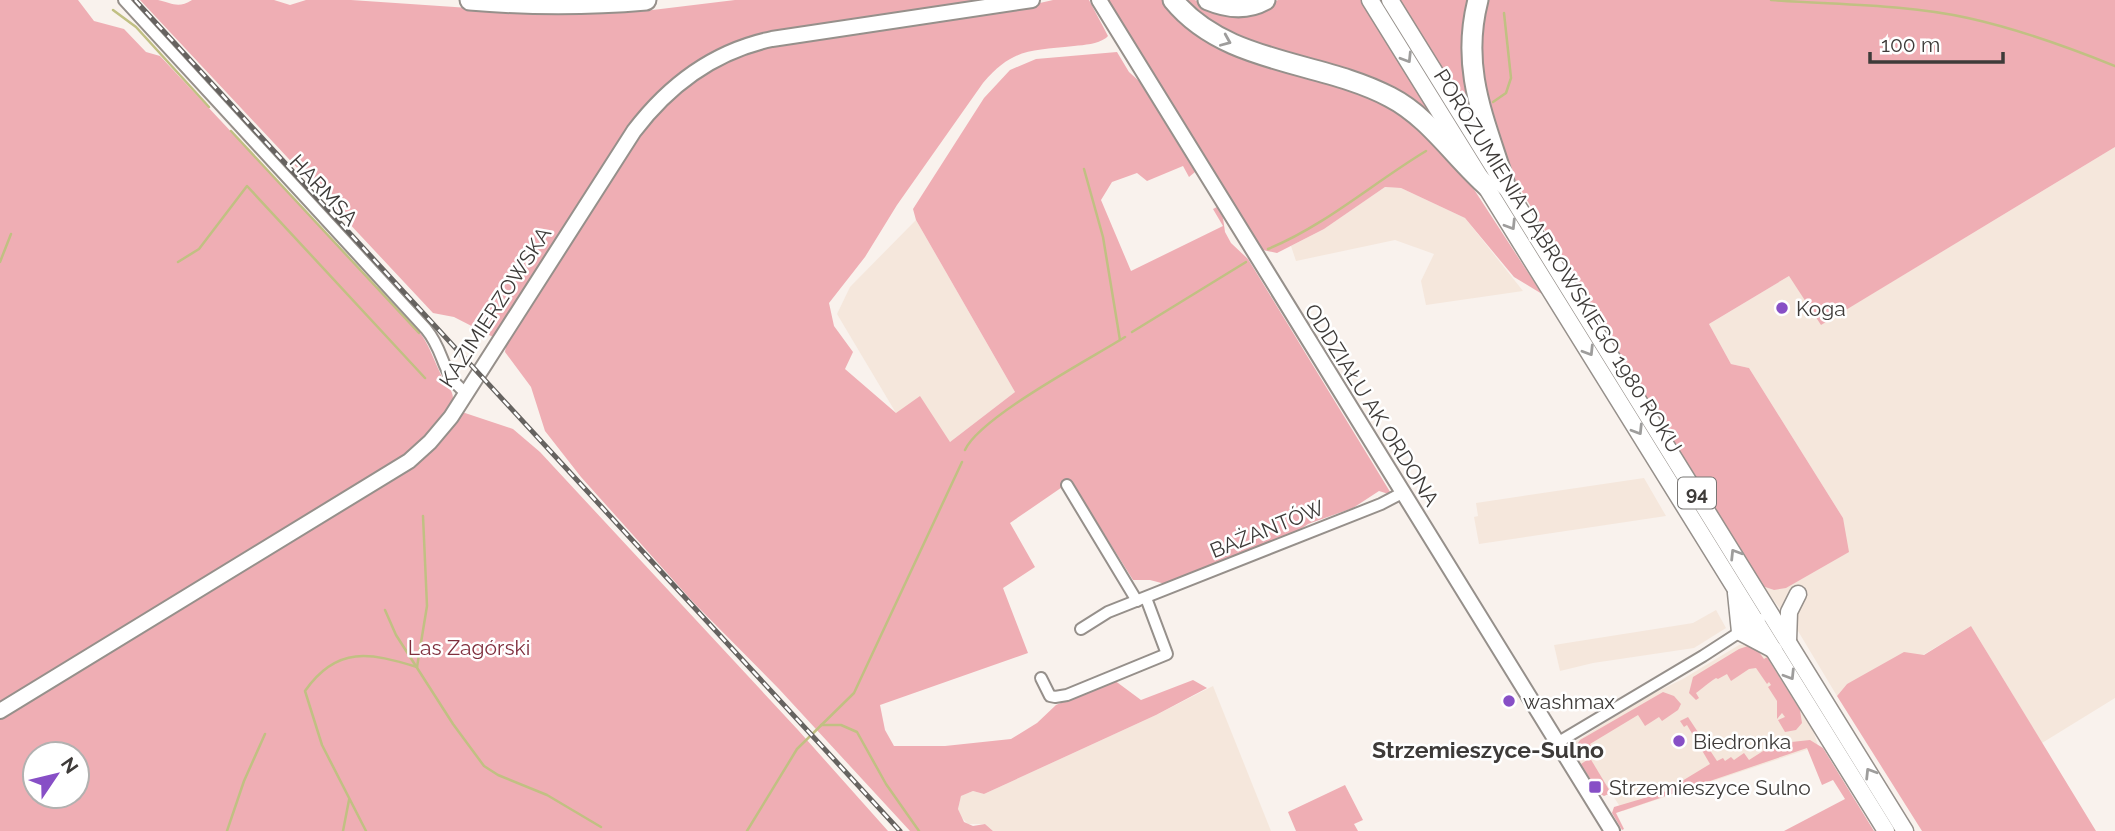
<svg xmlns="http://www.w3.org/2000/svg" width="2115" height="831" viewBox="0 0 2115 831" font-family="Raleway,sans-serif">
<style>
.built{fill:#f5e7dc}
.green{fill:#efaeb4;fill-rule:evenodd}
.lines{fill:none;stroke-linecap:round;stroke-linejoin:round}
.stream{stroke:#c1c083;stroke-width:2.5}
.street-casing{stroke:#96908b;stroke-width:14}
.secondary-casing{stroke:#96908b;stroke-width:18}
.primary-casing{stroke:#96908b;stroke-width:19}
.highway-casing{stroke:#96908b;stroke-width:23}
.street{stroke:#fff;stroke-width:10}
.secondary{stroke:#fff;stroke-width:14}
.primary{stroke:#fff;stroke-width:16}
.highway{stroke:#fff;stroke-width:19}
.rail-casing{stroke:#666360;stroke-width:5}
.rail{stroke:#fff;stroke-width:2.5;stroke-dasharray:8;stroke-linecap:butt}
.oneway{stroke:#9e9d9c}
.poi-dot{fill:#874fc6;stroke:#fff;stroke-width:2.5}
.labels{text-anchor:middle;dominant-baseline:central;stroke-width:5;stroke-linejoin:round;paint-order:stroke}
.shield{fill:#fff;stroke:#787674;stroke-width:2}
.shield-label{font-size:19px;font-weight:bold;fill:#3e3b39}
.street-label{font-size:21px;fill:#3e3b39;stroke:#fff}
.poi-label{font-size:21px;fill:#3e3b39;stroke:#fff;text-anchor:start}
.park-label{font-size:21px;fill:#7f2f3d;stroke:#fff}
.neighbourhood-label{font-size:23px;font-weight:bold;fill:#3e3b39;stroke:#fff}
</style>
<rect width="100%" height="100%" fill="#f9f2ed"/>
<!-- built -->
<g class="built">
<polygon points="2115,147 2115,698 2042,743 1971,626 1923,655 1847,684 1837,696 1798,631 1762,586 1774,590 1843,518 1749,368 1731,364 1709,324 1789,276 1822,324"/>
<polygon points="1385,187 1401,188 1465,218 1523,291 1426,305 1421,281 1434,254 1395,240 1296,261 1291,246 1324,229"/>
<polygon points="916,220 1015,392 950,442 896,413 837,314 850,287"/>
<polygon points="1644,478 1666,516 1479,544 1474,517 1478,516 1476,503"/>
<polygon points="1716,610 1726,628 1694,648 1593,663 1560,671 1554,645 1693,623"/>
<polygon points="1749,644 1764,652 1814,733 1818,746 1623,811 1611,793 1604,796 1599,793 1584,769 1581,770 1572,752 1575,742 1644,698 1683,679 1739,645"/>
<polygon points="1213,686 1271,831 993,831 985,824 968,824 961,817 958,809 961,796 973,791 984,794 1156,715"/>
</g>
<!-- green -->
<g class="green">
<path d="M0,0H78L94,21L124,29L146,52L160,56L421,334C431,349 435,363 443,379C446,385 453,390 453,398C453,417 418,445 405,457L0,704Z"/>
<path d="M140,0C146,0 153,0 158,0C172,3 178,9 192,0H274L290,5L306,0H351L545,13L636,12L735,0H995L760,36L671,84L495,338L454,317L433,313Z"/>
<path d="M1053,0H1089L1108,36L1106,38C1097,44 1085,45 1074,46C1031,51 1014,47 983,83L897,205L865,257L829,303L834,326L853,352L845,369L896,413L920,396L950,442L1015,392L916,220L913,209L984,98L1010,70L1036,59L1117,52L1129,72L1139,81L1195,172L1189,177L1183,166L1147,181L1137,173L1112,182L1101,200L1131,271L1223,226L1213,209L1217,207L1223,218L1225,232L1231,243L1248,259L1392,495L1379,491L1353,508L1308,524L1287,539L1169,585L1150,580H1133L1071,481L1010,523L1035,567L1003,588L1028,653L880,705L885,730L894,746H945L1011,739L1037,723L1056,705L1114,680L1141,700L1193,680L1207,688L1156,715L984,794L973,791L961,796L958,809L964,822L973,826L985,824L993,831H910L779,689L693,602L581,477L545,431L531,387L505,352L507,338L646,122L702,72L726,58L781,42L1031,5Z"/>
<polygon points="1108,0 1168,0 1180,16 1392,103 1462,171 1542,294 1514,277 1465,218 1401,188 1385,187 1324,229 1277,253 1258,249"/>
<polygon points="1180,0 1195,0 1206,7 1264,8 1278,0 1361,0 1442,128 1416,105 1242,43"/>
<polygon points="1400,0 1471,0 1472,101 1466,106"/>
<polygon points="1485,0 2115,0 2115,147 1821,325 1789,276 1709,324 1731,364 1749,368 1843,518 1849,552 1786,588 1774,590 1762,586 1592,310 1514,178 1500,148 1479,67"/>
<path d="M459,411L513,429L540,452L798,730L888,831H0V718L366,494ZM35,754H77V796H35Z"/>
<polygon points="1971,626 2096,831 1922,831 1837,696 1847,684 1904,652 1924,655"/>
<path d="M1748,646L1756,648L1764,659L1767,657L1800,710L1802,723L1796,730L1785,732L1778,720L1785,717L1782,713L1777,719V701L1768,687L1771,685L1769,682L1767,684L1756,668L1749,669L1731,681L1727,674L1718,679L1716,678C1707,684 1704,687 1696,693L1699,698L1696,700L1689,693L1693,677L1739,649Z"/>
<polygon points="1663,692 1674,696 1681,704 1678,710 1662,721 1659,717 1645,726 1638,715 1590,744 1593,750 1588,753 1589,756 1579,761 1574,749 1580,740"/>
<polygon points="1688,717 1717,761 1723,758 1725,761 1731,757 1734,760 1744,753 1749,760 1771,746 1782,743 1810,740 1823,748 1874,831 1784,831 1845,799 1833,780 1822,785 1807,748 1616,813 1624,829 1622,830 1612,813 1614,807 1658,794 1659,795 1710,764 1687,725 1684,727 1680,721"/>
<polygon points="1590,758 1611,793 1604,796 1599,793 1581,764"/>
<polygon points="1345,785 1363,820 1354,824 1358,831 1296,831 1288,812"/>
</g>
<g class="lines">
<!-- stream -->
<g class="stream">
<path d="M1771,0C1836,5 1904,4 1968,18C2018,29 2068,47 2115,66"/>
<polyline points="113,10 136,27 209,107"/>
<polyline points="1493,102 1506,93 1511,78 1504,13"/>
<polyline points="231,131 419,333"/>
<polyline points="1084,169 1103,237 1120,340"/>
<path d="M1268,249C1326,225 1373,183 1426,151"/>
<polyline points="0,262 11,234"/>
<polyline points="178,262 199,249 247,186 425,378"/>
<polyline points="1132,332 1246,262"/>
<path d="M965,450C980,417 1090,359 1125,337"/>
<polyline points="385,610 396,635 453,724 484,766 498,775 547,795 601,827"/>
<polyline points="417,667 427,606 423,516"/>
<polyline points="821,725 841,725 857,732 886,784 919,831"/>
<polyline points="227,831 244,781 265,734"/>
<polyline points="343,831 349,800"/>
<path d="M366,831L322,745L305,691C337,645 371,653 417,667"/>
<polyline points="747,831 797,749 854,693 962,462"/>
</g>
<defs>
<g id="street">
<path d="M124,0L426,329C446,353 440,373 465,392"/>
<polyline points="1067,485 1137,601"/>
<polyline points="1081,629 1108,612 1381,504 1402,493"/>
<polyline points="1041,678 1050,696 1055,697 1067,695 1167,654 1146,598"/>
<polyline points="1557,743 1703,656 1760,619"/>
</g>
<g id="secondary">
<polyline points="1099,0 1612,831"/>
<path d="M0,711L409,461L430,442L451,417L634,131C669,85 715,51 772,39L1032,0"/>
</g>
<g id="primary">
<polyline points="1370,0 1886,831"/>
<polyline points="1390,0 1905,831"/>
<polyline points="1736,593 1740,632 1774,650"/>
<polyline points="1788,641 1789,612 1798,594"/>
</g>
<g id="highway">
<path d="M470,0C529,5 588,5 646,0"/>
<path d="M1173,0C1226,65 1320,60 1390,97C1429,117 1455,158 1488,187"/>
<path d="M1208,0C1227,8 1247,10 1265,0"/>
<path d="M1478,0C1460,70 1485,120 1505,185"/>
</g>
</defs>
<!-- street casing -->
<use href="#street" class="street-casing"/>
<!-- secondary casing -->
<use href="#secondary" class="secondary-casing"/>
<!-- primary casing -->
<use href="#primary" class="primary-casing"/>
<!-- highway casing -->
<use href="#highway" class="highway-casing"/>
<!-- street -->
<use href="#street" class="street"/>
<!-- secondary -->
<use href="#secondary" class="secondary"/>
<!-- primary -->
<use href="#primary" class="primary"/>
<!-- highway -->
<use href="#highway" class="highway"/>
<defs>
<polyline id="rail" points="135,0 900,831"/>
</defs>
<!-- rail casing -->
<use href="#rail" class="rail-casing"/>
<!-- rail -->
<use href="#rail" class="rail"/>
</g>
<!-- one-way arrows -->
<defs><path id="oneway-chevron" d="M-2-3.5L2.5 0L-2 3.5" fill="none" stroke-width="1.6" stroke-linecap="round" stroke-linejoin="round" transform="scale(1.75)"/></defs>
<g class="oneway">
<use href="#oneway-chevron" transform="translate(1226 41) rotate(23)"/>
<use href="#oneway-chevron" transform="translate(1407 58) rotate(58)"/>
<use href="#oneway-chevron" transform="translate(1511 225) rotate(58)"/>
<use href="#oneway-chevron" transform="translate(1589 351) rotate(58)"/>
<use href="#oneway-chevron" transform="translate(1638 430) rotate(58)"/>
<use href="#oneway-chevron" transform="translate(1735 554) rotate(-122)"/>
<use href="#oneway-chevron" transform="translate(1790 675) rotate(58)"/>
<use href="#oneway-chevron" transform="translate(1870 773) rotate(-122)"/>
</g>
<!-- markers -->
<g class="poi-dot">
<circle cx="1782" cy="308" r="7"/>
<circle cx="1509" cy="701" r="7"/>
<circle cx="1679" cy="741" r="7"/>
<rect x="1588" y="780" width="14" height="14" rx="3.5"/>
</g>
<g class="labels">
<!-- shield labels -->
<rect class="shield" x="1678" y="477.5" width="38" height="31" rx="5"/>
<g class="shield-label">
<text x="1697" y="493">94</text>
</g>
<!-- street labels -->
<g class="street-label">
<text transform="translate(324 190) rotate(47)">HARMSA</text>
<text transform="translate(1558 261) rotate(58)">POROZUMIENIA DĄBROWSKIEGO 1980 ROKU</text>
<text transform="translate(495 307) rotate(-57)">KAZIMIERZOWSKA</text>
<text transform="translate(1372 405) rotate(58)">ODDZIAŁU AK ORDONA</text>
<text transform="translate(1267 529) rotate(-22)">BAŻANTÓW</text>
</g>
<!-- poi labels -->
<g class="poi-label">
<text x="1796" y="308">Koga</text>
<text x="1523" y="701">washmax</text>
<text x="1693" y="741">Biedronka</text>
<text x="1609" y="787">Strzemieszyce Sulno</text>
</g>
<!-- park labels -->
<g class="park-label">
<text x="469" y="647">Las Zagórski</text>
</g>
<!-- neighbourhood labels -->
<g class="neighbourhood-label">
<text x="1488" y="749">Strzemieszyce-Sulno</text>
</g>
</g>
<!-- north arrow -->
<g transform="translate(56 775) rotate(55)"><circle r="33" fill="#ffffff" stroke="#b2b1b0" stroke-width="2"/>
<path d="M0-5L12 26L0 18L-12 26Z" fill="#874fc6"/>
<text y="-10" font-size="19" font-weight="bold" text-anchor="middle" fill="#3e3b39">N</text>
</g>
<!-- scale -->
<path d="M1870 52v10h133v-10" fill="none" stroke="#3e3b39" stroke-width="3.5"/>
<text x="1881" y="52" font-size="21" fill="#3e3b39" stroke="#ffffff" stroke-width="5" paint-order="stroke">100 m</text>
</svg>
